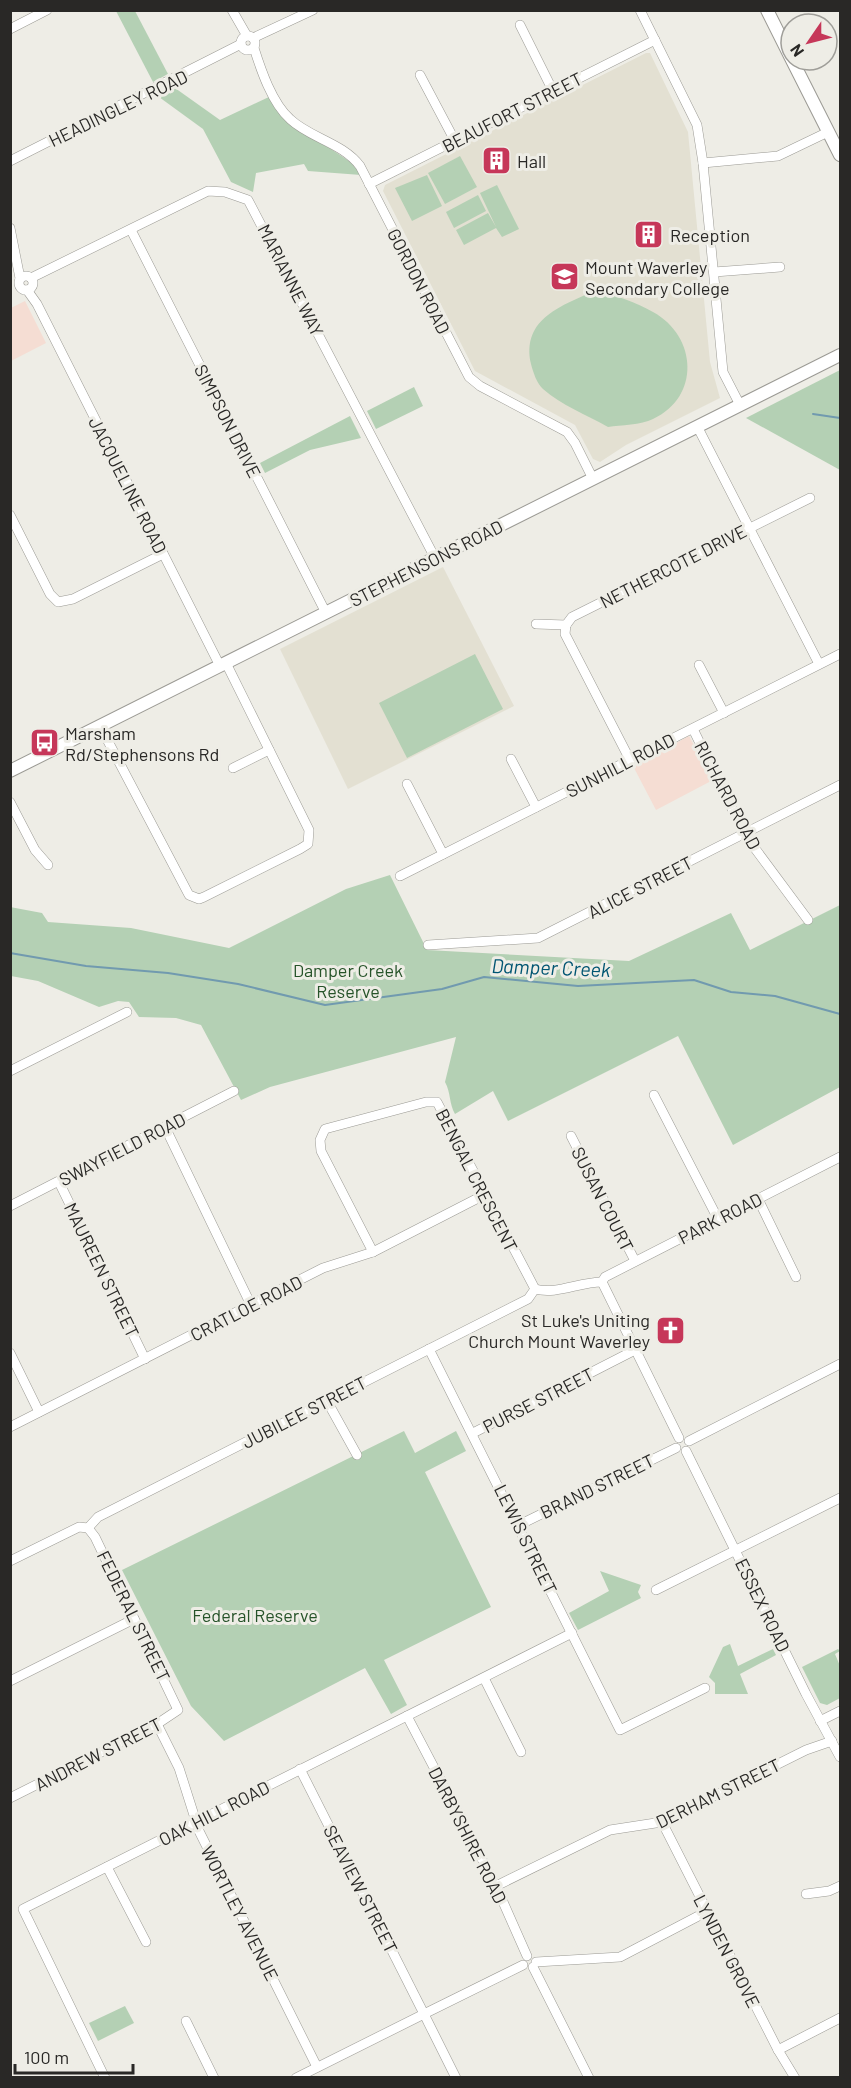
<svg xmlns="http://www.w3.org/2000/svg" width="851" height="2088" viewBox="0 0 851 2088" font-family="Barlow,sans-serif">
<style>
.commercial{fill:#f5ddd3}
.built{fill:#e3e0d2}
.green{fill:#b4d0b4}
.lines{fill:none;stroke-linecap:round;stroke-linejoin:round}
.stream{stroke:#719aaf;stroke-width:2}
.minor-casing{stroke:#9b9a94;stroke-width:10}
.major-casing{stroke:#9b9a94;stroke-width:14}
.minor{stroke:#fff;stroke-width:9}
.major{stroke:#fff;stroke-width:12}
.labels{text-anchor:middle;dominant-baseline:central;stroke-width:6;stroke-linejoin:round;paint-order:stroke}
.street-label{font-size:18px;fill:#292826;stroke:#eeede6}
.poi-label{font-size:18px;fill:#292826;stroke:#eeede6;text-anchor:start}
.park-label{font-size:18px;fill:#265329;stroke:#eeede6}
.water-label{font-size:20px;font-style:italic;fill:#005572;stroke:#eeede6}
</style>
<rect width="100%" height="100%" fill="#eeede6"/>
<!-- commercial -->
<g class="commercial">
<polygon points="25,301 46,343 11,361 11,308"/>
<polygon points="689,736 713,780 656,810 633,766"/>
</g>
<!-- built -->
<g class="built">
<polygon points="646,53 650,53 688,132 710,362 720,398 626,445 600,462 593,459 575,425 475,371 383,191 385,185"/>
<polygon points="443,567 514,706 348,789 280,649"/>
</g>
<!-- green -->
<g class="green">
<polygon points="116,11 135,11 168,74 153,82"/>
<polygon points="175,88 220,120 271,96 283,117 355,165 361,175 308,171 304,164 256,173 253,192 231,182 203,129 159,97"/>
<polygon points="460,156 477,187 445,204 428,173"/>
<polygon points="427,175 442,206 412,221 395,188"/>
<polygon points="497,185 519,229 502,237 496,228 464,245 456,230 488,213 496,227 480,193"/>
<polygon points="478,195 486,211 454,228 446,212"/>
<path d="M597,290C616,296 636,302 653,312C697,336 701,397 653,419C641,425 621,425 608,427C587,415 561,405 543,389C537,384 533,372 531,364C521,318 563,305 597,290Z"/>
<polygon points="840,370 840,470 746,418"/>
<polygon points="414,387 423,406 376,429 367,411"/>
<polygon points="350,416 361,438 310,450 265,473 260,463"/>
<polygon points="475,654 503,709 407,758 379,703"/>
<path d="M390,875L427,950L629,961L731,913L750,950L840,905V1087L733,1145L678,1036L508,1121L493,1091L455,1114C449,1104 451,1093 445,1082L456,1037L270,1087L241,1100L201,1025L176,1018L139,1017L129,1002L118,1001L99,1007L38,981L11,976L10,907L42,913L48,922L131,928L229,948L346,889Z"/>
<polygon points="404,1431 415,1453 456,1431 466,1451 425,1472 491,1607 384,1660 407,1705 391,1714 365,1668 224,1741 191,1706 122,1570"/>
<polygon points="600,1571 641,1585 638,1592 641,1598 578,1630 569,1613 609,1591"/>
<polygon points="730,1644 738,1666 773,1649 776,1655 740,1674 748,1694 715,1694 715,1683 709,1677 723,1647"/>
<polygon points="838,1649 840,1651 835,1654 840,1666 840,1698 827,1705 820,1703 802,1667"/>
<polygon points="125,2006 134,2023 98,2041 89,2023"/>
</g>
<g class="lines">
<!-- stream -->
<g class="stream">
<polyline points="813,414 840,418"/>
<polyline points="10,953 86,966 168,973 238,984 325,1005 442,989 484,977 578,986 694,980 731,992 775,996 840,1014"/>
</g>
<defs>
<g id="minor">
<polyline points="232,10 247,36"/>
<polyline points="640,10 697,125 703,163 723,372 740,405"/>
<polyline points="520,25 553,91"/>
<polyline points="10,29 47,10"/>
<circle cx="248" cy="43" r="7"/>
<polyline points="253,38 313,10"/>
<path d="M254,48C261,70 272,103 290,119C310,138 343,143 360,166L469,377L480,386L567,432L575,443L593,479"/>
<polyline points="420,75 455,141"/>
<polyline points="10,161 241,44"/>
<polyline points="703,163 778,156 828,132"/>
<polyline points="369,184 655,40"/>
<polyline points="10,228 20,278"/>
<polyline points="131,230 326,613"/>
<polyline points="714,272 780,267"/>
<circle cx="26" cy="283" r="7"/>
<polyline points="31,278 208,191 225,192 248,200 435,558"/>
<polyline points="27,290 37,304 220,666"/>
<polyline points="697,426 819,664"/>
<polyline points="10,515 50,594 58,602 73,599 163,554"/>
<polyline points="536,624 566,625"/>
<polyline points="566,625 572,617 810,498"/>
<polyline points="566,625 565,634 630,760"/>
<polyline points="699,665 724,713"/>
<polyline points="100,726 189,895 199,899 204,897 300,849 308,844 309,830 226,663"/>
<polyline points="693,729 745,835 808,920"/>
<polyline points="511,759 536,807"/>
<polyline points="233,768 269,750"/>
<polyline points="407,784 443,854"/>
<polyline points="10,802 35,850 48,865"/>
<polyline points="400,876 840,654"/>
<polyline points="428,945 538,938 840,785"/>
<polyline points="10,1071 127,1012"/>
<polyline points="654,1095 718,1219"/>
<polyline points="165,1127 251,1305"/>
<polyline points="571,1136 635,1261"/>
<polyline points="59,1182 145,1359"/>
<polyline points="758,1199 796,1277"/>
<polyline points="10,1206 234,1091"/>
<polyline points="373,1252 321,1151 320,1140 325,1129 426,1102 437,1102 535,1289"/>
<polyline points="602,1282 605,1277 840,1157"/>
<polyline points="602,1282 679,1438"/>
<polyline points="429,1349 620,1730 705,1688"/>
<polyline points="10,1353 39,1412"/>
<polyline points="327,1401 357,1455"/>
<polyline points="10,1427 323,1268 373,1252 484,1195"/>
<polyline points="473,1433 635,1350"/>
<polyline points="689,1441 840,1364"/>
<polyline points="686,1451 806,1694 840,1757"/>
<polyline points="519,1525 676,1448"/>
<path d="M88,1528L98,1517L528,1299L535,1289C556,1295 579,1282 602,1282"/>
<polyline points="10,1561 79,1527 88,1528"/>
<polyline points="656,1590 840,1498"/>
<polyline points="484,1678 521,1752"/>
<polyline points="10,1681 134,1619"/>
<polyline points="407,1716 496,1886 527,1956"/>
<polyline points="820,1721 840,1711"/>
<polyline points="157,1724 179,1768 199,1831 317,2067"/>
<polyline points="300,1769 422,2010"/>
<polyline points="10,1798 157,1724 178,1710 95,1537 88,1528"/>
<polyline points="662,1822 778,2050 795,2078"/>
<polyline points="107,1867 146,1942"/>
<polyline points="496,1886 610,1830 662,1822 806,1750 832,1741"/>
<polyline points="806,1894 829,1891 840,1886"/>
<polyline points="536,1962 620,1957 706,1912"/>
<polyline points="533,1967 589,2078"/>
<polyline points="428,2012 523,1965"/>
<polyline points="426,2018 456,2078"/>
<polyline points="186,2021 214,2078"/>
<polyline points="778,2050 840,2018"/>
<polyline points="105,2078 23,1909 572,1633"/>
<polyline points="296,2078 420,2016"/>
</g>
<g id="major">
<polyline points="767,10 791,58"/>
<polyline points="792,60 840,155"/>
<polyline points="10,771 840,355"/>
</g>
</defs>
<!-- minor casing -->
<use href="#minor" class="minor-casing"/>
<!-- major casing -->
<use href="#major" class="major-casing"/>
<!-- minor -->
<use href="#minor" class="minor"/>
<!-- major -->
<use href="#major" class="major"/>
</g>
<!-- icons -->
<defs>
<symbol id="building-square" viewBox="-11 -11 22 22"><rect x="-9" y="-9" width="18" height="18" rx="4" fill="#c63759" stroke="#eeede6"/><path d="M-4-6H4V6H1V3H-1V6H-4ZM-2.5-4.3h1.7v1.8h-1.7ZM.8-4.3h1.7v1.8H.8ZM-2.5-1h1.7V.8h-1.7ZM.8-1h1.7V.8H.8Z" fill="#fff"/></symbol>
<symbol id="school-square" viewBox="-11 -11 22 22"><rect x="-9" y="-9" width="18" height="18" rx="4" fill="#c63759" stroke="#eeede6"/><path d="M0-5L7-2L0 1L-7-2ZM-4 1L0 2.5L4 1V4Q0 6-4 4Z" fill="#fff"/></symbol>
<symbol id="bus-square" viewBox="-11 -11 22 22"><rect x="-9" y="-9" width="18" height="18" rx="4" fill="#c63759" stroke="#eeede6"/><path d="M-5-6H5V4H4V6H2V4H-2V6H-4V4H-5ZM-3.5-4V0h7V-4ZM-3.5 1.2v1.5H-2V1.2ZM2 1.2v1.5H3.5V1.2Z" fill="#fff"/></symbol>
<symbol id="church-square" viewBox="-11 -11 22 22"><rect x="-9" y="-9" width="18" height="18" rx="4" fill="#c63759" stroke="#eeede6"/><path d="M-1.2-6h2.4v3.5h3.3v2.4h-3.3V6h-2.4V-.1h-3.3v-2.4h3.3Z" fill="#fff"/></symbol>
</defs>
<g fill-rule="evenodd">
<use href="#building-square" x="480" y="144" width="33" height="33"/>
<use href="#building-square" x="632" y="218" width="33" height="33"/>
<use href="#school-square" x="548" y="260" width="33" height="33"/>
<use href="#bus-square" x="28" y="726" width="33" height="33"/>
<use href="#church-square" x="654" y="1314" width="33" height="33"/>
</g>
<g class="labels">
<!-- street labels -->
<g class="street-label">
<text transform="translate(118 108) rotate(-26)">HEADINGLEY ROAD</text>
<text transform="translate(512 112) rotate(-27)">BEAUFORT STREET</text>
<text transform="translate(291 280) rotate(63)">MARIANNE WAY</text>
<text transform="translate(419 281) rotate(63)">GORDON ROAD</text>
<text transform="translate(228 421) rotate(63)">SIMPSON DRIVE</text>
<text transform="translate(128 485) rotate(63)">JACQUELINE ROAD</text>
<text transform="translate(426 563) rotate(-27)">STEPHENSONS ROAD</text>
<text transform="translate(673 566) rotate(-27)">NETHERCOTE DRIVE</text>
<text transform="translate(620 765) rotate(-27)">SUNHILL ROAD</text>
<text transform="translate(728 795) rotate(62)">RICHARD ROAD</text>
<text transform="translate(640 887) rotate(-27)">ALICE STREET</text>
<text transform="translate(122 1149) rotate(-27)">SWAYFIELD ROAD</text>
<text transform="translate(477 1180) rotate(63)">BENGAL CRESCENT</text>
<text transform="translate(603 1199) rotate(63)">SUSAN COURT</text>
<text transform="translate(720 1218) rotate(-27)">PARK ROAD</text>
<text transform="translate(102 1270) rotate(64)">MAUREEN STREET</text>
<text transform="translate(246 1308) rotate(-27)">CRATLOE ROAD</text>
<text transform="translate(538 1400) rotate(-27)">PURSE STREET</text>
<text transform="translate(304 1412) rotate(-27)">JUBILEE STREET</text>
<text transform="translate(597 1486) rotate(-26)">BRAND STREET</text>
<text transform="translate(526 1539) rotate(64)">LEWIS STREET</text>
<text transform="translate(763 1605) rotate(64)">ESSEX ROAD</text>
<text transform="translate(134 1616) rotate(64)">FEDERAL STREET</text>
<text transform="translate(98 1754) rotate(-27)">ANDREW STREET</text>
<text transform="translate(718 1793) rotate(-26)">DERHAM STREET</text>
<text transform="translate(214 1813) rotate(-27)">OAK HILL ROAD</text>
<text transform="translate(468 1835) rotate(63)">DARBYSHIRE ROAD</text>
<text transform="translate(361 1889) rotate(63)">SEAVIEW STREET</text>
<text transform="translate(240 1913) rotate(63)">WORTLEY AVENUE</text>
<text transform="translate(727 1951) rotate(63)">LYNDEN GROVE</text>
</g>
<!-- poi labels -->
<g class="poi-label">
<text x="517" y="161">Hall</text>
<text x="670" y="235">Reception</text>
<text x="585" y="267">Mount Waverley<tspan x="585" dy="21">Secondary College</tspan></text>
<text x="65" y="733">Marsham<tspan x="65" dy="21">Rd/Stephensons Rd</tspan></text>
<text x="650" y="1320" text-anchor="end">St Luke's Uniting<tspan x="650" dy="21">Church Mount Waverley</tspan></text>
</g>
<!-- park labels -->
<g class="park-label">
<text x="348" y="970">Damper Creek<tspan x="348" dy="21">Reserve</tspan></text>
<text x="255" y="1615">Federal Reserve</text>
</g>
<!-- water labels -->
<g class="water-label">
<text transform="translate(551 967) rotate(2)">Damper Creek</text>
</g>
</g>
<!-- border -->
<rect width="851" height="2088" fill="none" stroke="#292826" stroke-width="24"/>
<!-- north arrow -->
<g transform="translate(809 42) rotate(235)"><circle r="28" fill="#eeede6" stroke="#9f9e99" stroke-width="1.5"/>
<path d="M0-4.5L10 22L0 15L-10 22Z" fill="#c63759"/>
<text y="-9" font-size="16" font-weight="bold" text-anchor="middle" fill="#292826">N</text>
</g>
<!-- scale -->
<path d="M15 2064v9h118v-9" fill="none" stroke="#292826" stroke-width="3"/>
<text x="24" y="2064" font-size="18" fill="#292826" stroke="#eeede6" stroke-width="4.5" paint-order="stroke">100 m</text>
</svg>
